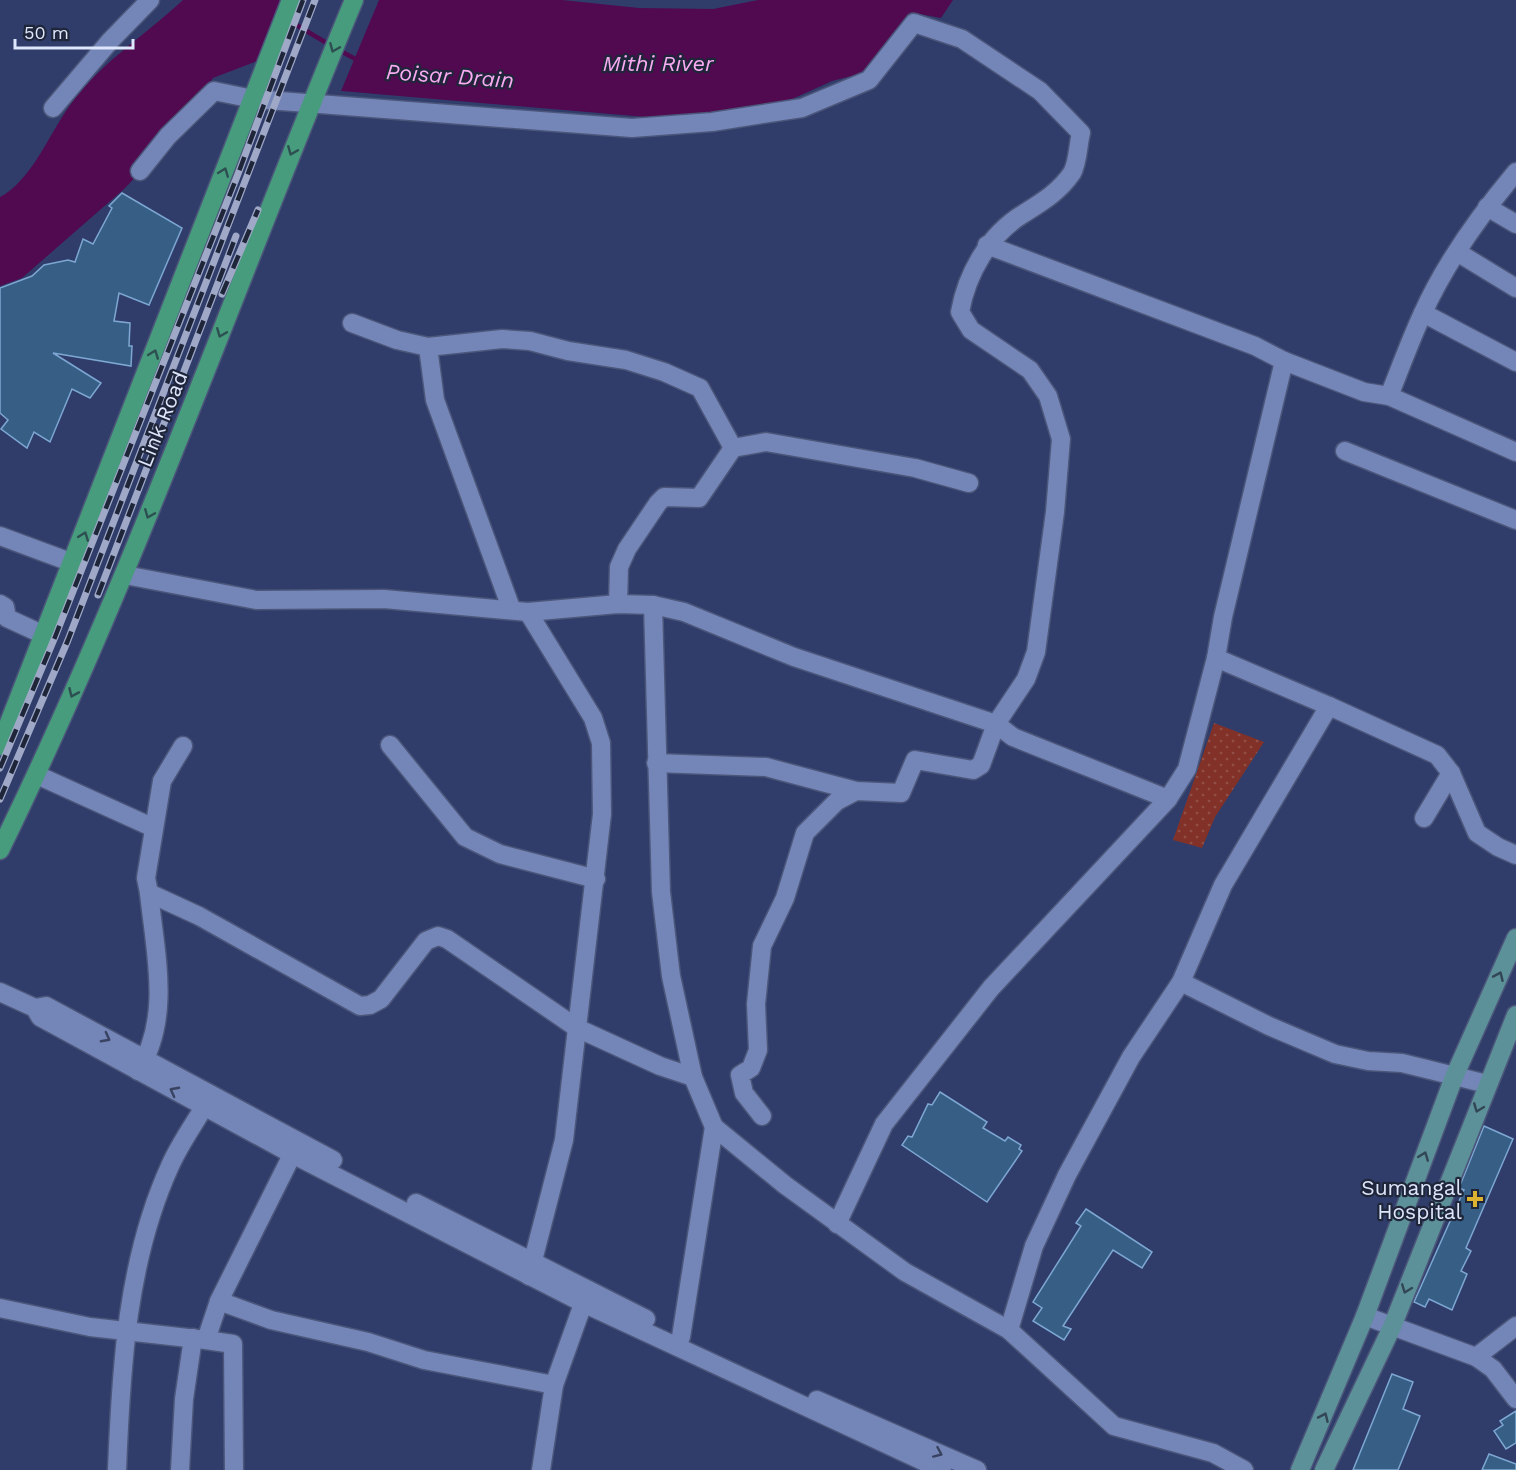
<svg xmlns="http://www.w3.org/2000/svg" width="1516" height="1470" viewBox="0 0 1516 1470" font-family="'Work Sans',sans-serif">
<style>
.green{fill:url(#green-dots)}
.water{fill:#510a4f}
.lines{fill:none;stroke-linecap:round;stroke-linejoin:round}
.stream{stroke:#510a4f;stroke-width:4.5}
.building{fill:#375f86;stroke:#7da7d2;stroke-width:1.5}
.minor-casing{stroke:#4b567a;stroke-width:21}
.tertiary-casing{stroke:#4b567a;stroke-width:21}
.secondary-casing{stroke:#4b567a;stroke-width:21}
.primary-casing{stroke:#4b567a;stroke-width:21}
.minor{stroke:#7485b7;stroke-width:18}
.tertiary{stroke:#7485b7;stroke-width:18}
.secondary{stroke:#5d9199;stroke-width:18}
.primary{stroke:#469c7c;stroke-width:18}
.rail-casing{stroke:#9fa9c7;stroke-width:7}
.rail{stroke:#1f263a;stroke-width:4.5;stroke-dasharray:14;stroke-linecap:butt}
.oneway{stroke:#2d4f51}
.oneway2{stroke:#324656}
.oneway3{stroke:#394260}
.poi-dot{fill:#dcb233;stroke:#1f263a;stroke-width:2}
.labels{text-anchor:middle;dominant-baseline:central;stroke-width:4.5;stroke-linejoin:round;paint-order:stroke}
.street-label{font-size:21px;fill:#dee6fc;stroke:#1f263a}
.poi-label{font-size:21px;fill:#dee6fc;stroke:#1f263a;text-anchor:end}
.water-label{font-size:22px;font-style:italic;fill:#f9abf2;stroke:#1f263a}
</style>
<defs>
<pattern id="green-dots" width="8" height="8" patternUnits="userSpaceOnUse" patternTransform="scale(1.5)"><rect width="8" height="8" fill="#813127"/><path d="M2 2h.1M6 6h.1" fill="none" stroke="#924f47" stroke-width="1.8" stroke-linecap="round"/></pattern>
</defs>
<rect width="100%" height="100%" fill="#303d6a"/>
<!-- green -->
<polygon class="green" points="1214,723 1264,742 1215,817 1202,848 1173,840"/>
<!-- water -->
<g class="water">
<path d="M183,0H284L257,61L213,78L172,140L124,189L22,278L0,286V197C29,182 47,140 64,114C98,63 140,40 183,0Z"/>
<polygon points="379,0 562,0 639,8 713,9 758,0 953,0 941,18 914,13 900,25 903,40 871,71 832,81 790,100 704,114 658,118 341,91"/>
</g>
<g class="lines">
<!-- stream -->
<g class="stream">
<polyline points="288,20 330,45"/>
<polyline points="337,49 359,61"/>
</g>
</g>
<!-- building -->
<g class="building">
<polygon points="122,193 182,228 149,305 119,293 114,321 130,323 129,346 132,346 131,366 53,353 101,383 90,398 72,389 50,442 34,432 27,448 1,429 8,420 0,413 0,288 32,276 44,265 68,260 75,262 83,239 93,244 112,208 109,206"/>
<polygon points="940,1092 987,1122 983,1128 1005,1141 1008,1137 1021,1145 1019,1149 1022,1151 987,1202 902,1145 908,1136 912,1137 928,1104 932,1105"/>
<polygon points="1484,1126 1513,1139 1466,1248 1471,1251 1461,1271 1467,1274 1452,1310 1429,1299 1425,1307 1414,1302 1464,1190 1459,1188"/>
<polygon points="1086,1209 1152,1252 1142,1268 1113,1250 1063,1326 1071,1329 1064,1340 1033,1321 1042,1308 1033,1302 1081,1226 1076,1223"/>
<polygon points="1392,1374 1413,1382 1403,1409 1420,1416 1398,1470 1353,1470"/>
<polygon points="1516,1411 1516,1443 1506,1449 1494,1431 1503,1425 1500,1421"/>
<polygon points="1489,1454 1516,1464 1516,1470 1482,1470"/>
</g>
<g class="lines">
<defs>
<g id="minor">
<polyline points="53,108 110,41 150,0"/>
<path d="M140,171L168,136L214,91L253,99L632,128L712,122L802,108L869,80L914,23L962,39L1040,91L1081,133C1078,144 1078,163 1072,173C1059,192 1042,202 1023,214C989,235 967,273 960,312L971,330L1030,370L1048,396L1061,439L1055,512L1036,652L1026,679L996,724L981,765L973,770L915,760L901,793L856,791L837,801L805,833L785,898L762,946L756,1004L758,1050L751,1068L740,1075L744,1093L762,1116"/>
<polyline points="1487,207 1516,224"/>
<polyline points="1457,252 1516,288"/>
<polyline points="1423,313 1516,362"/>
<polyline points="352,323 397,340 428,347 502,339 530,341 568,351 626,360 664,372 700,388 733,448"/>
<polyline points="428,347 435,400 511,608"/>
<polyline points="1284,361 1364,392 1389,396 1516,452"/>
<path d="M1389,396C1400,369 1410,341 1422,315C1445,263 1480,215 1516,172"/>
<polyline points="1345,451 1516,520"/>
<polyline points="0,536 73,563"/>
<polyline points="125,575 256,600 384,599 528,612 618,604 653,605 684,612 794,657 996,724 1013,737 1168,799 1187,769 1216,658 1223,617 1284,361 1255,346 987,245"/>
<polyline points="0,604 5,607 7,618 44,635"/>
<polyline points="618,604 619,567 627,549 658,503 664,497 699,498 733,448 766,442 915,468 969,483"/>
<polyline points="653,605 661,892 671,976 693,1077"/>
<polyline points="1216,658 1329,706"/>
<polyline points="390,745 465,837 500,854 596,879"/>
<polyline points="183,746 162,781 146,878 149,893 199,916 360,1006 370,1005 381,999 426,941 438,936 447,939 577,1028 602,814 601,743 593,718 528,612"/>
<polyline points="656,763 766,767 856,791"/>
<polyline points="37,775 154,828"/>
<polyline points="1424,818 1451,773"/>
<polyline points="1181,982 1269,1026 1335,1054 1368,1061 1402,1063 1487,1084"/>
<path d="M138,1071C172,1018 155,952 149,893"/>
<polyline points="298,1143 219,1301 271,1320 368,1342 424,1360 554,1385"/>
<polyline points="837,1224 884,1124 991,988 1168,799"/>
<polyline points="529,1276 564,1140 577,1028 660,1066 693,1077 714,1127"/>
<polyline points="0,1308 90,1327 206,1340 219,1301"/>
<polyline points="1365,1316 1476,1357 1493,1369 1516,1399"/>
<polyline points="1009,1330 1034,1246 1067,1175 1131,1057 1181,982 1223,885 1329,706 1437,755 1451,773 1477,833 1498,847 1516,855"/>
<polyline points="681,1337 714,1127 785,1185 905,1272 1009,1330 1114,1426 1213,1453 1244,1470"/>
<polyline points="206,1340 233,1344 234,1470"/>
<polyline points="1476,1357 1516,1326"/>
<path d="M117,1470C121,1368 127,1260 170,1166C181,1141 198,1119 211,1095"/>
<polyline points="180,1470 184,1399 193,1338"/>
<polyline points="541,1470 554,1385 588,1290"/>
</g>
<g id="tertiary">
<polyline points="0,992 35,1008 40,1017 292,1154 583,1303 942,1470"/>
<polyline points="35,1008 46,1006 333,1160"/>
<polyline points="416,1203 646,1319"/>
<polyline points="817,1400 977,1470"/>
</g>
<g id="secondary">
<polyline points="1300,1470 1365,1316 1454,1077 1516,938"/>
<polyline points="1324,1470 1392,1327 1516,1015"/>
</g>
<g id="primary">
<polyline points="0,746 291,0"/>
<path d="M0,850C135,574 236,283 354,0"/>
</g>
</defs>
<!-- minor casing -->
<use href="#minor" class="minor-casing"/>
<!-- tertiary casing -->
<use href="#tertiary" class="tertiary-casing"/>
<!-- secondary casing -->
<use href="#secondary" class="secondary-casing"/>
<!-- primary casing -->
<use href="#primary" class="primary-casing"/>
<!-- minor -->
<use href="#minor" class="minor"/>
<!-- tertiary -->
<use href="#tertiary" class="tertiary"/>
<!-- secondary -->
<use href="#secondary" class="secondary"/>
<!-- primary -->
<use href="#primary" class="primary"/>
<defs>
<g id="rail">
<polyline points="222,294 258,210"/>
<polyline points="98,595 236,236"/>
<polyline points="0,768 55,637 238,174 303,0"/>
<polyline points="0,799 68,640 315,0"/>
</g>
</defs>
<!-- rail casing -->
<use href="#rail" class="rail-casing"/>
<!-- rail -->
<use href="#rail" class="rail"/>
</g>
<!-- one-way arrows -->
<defs><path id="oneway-chevron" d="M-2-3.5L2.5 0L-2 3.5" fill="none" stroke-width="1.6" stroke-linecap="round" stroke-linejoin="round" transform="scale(1.5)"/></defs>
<g class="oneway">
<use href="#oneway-chevron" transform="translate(334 48) rotate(113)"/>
<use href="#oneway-chevron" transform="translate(292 151) rotate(112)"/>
<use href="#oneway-chevron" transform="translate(224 172) rotate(-69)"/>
<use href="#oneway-chevron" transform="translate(221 333) rotate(112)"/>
<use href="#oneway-chevron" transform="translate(154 354) rotate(-69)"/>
<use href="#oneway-chevron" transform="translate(149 514) rotate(112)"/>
<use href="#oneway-chevron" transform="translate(84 536) rotate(-69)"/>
<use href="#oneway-chevron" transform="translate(73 693) rotate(114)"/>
</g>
<g class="oneway2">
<use href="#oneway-chevron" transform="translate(1499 976) rotate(-66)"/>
<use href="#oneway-chevron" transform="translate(1478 1108) rotate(111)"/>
<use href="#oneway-chevron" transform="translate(1424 1156) rotate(-69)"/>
<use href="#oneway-chevron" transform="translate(1406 1289) rotate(111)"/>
<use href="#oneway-chevron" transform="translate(1324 1417) rotate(-66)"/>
</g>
<g class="oneway3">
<use href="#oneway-chevron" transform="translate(106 1038) rotate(28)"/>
<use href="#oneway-chevron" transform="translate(174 1091) rotate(-152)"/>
<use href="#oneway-chevron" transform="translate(938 1453) rotate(24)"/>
</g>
<!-- markers -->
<path class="poi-dot" d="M1472 1190h6v6h6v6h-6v6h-6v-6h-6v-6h6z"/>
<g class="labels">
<!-- street labels -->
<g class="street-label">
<text transform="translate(162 419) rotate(-68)">Link Road</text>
</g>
<!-- poi labels -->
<g class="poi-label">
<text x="1462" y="1187">Sumangal<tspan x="1462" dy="24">Hospital</tspan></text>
</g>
<!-- water labels -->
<g class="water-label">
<text x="658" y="63">Mithi River</text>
<text transform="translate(450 76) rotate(4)">Poisar Drain</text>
</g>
</g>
<!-- scale -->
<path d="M15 39v9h118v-9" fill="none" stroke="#dee6fc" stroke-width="3"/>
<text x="24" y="39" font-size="18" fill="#dee6fc" stroke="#1f263a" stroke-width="4.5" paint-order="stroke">50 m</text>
</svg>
